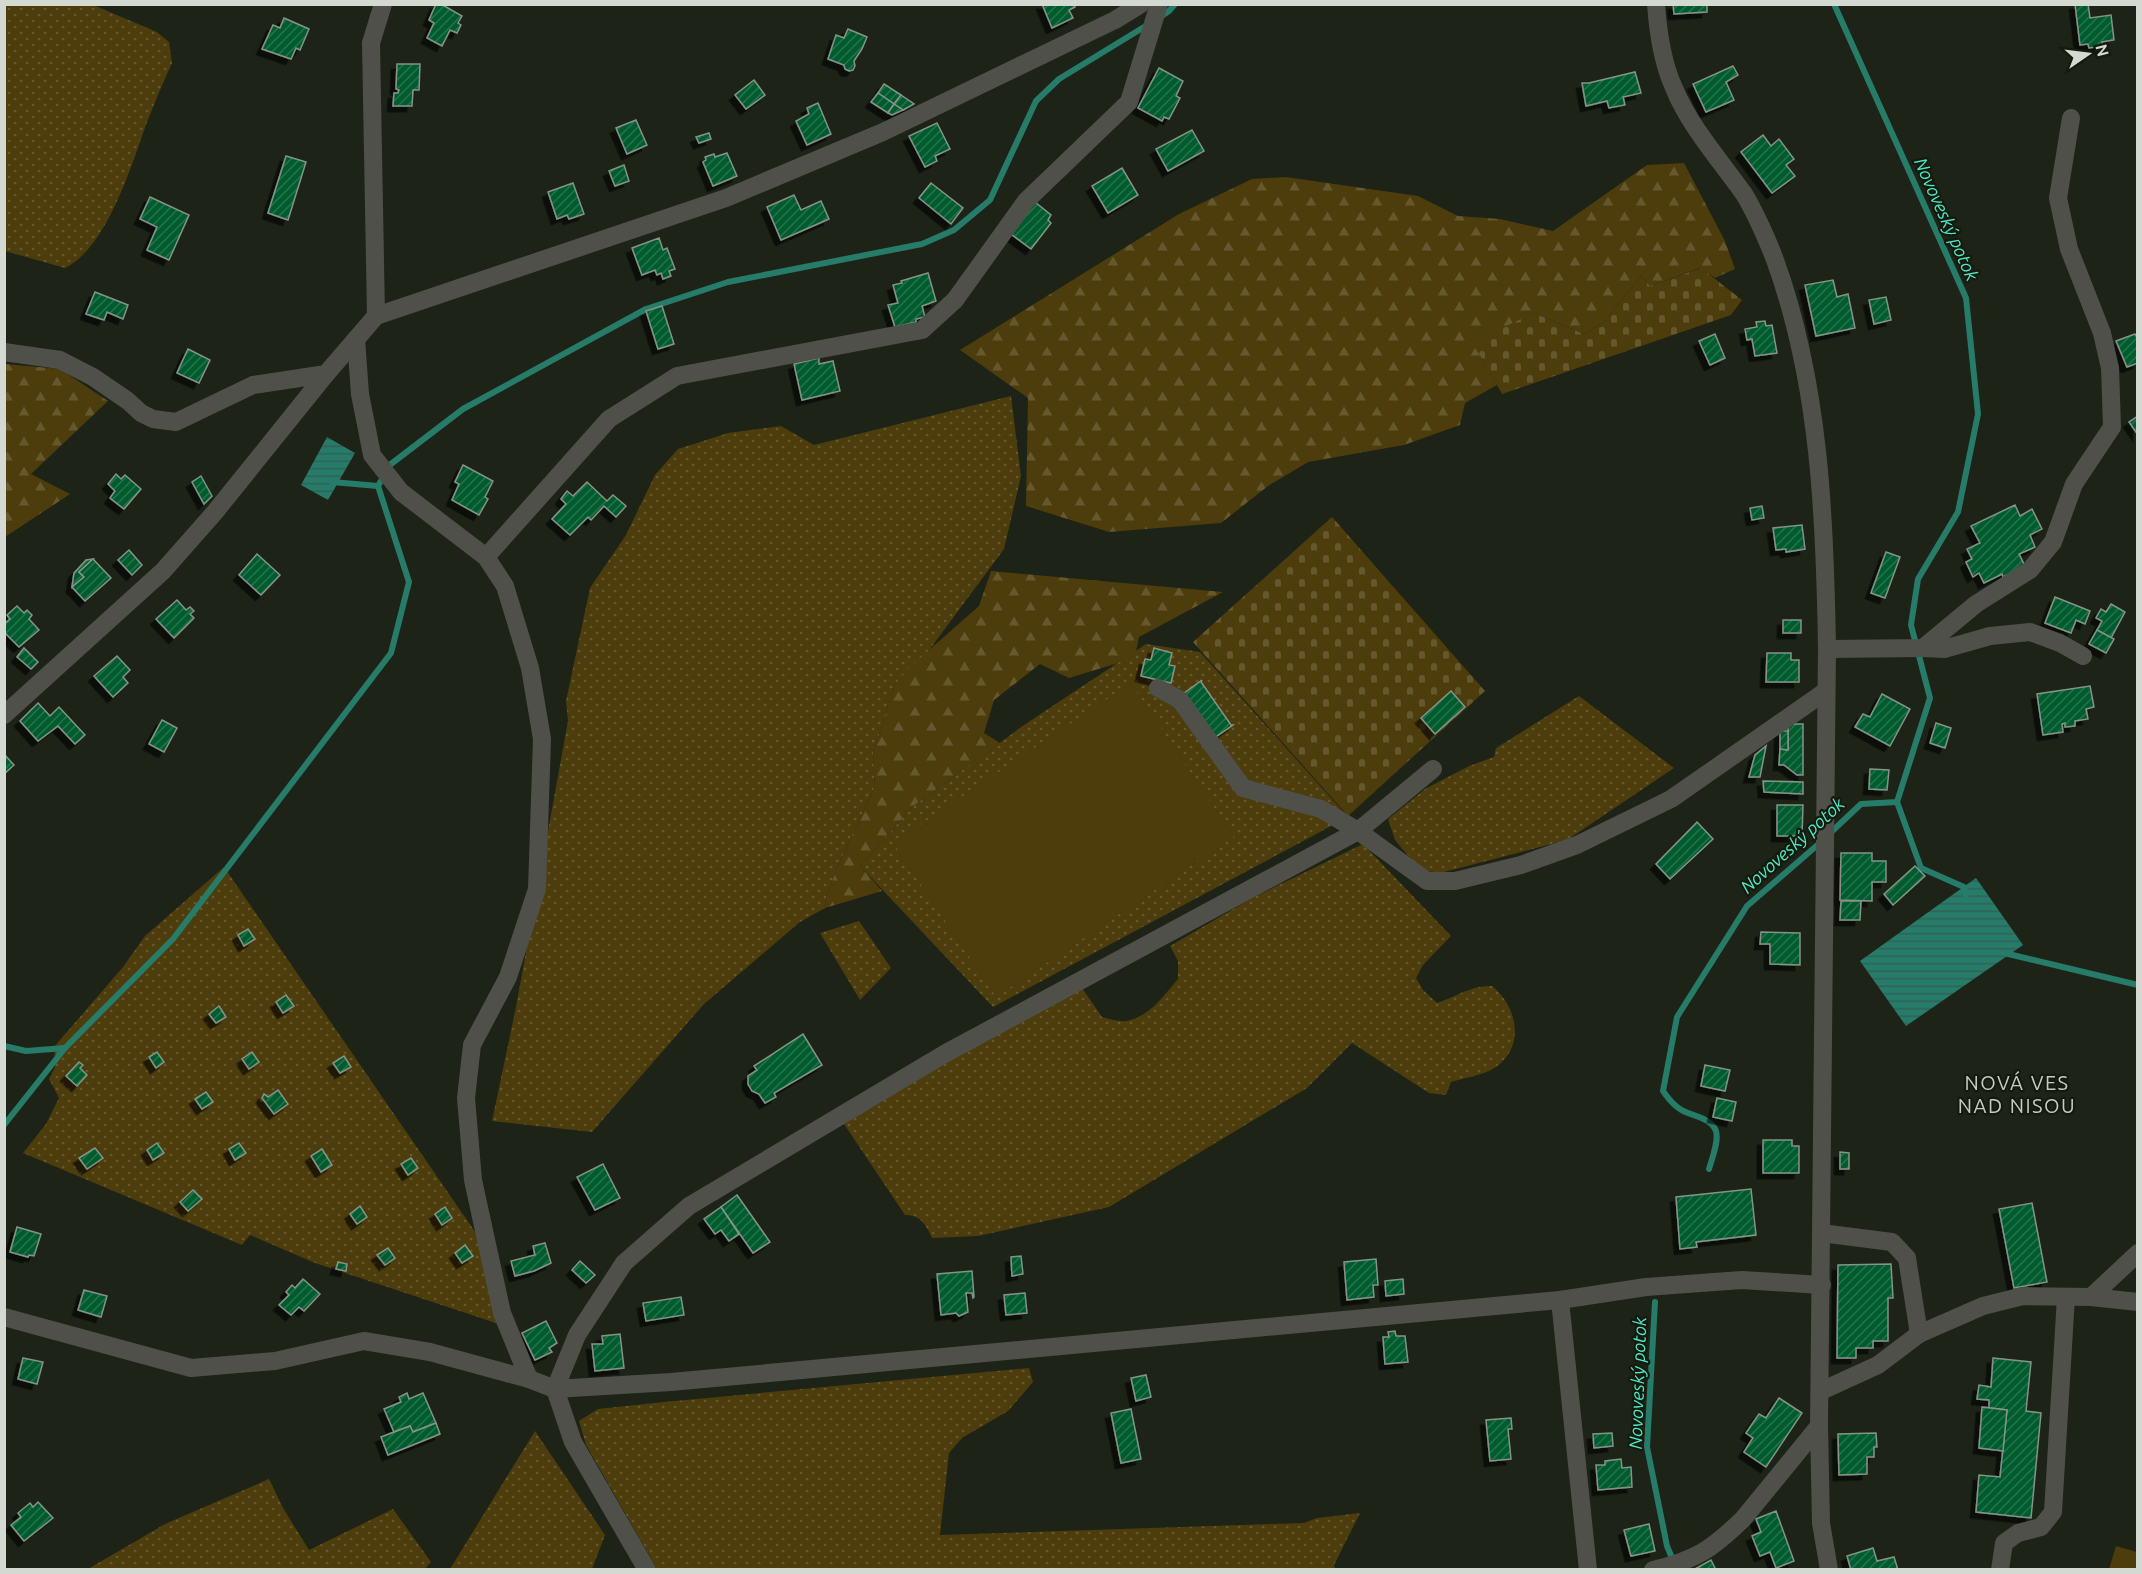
<svg xmlns="http://www.w3.org/2000/svg" width="2142" height="1574" viewBox="0 0 2142 1574" font-family="Ubuntu,sans-serif">
<style>
.green{fill:url(#green-dots)}
.forest{fill:url(#forest-firs)}
.cemetery{fill:url(#cemetery-stones)}
.pitch{fill:#4d3c0c}
.water{fill:url(#water-rules)}
.lines{fill:none;stroke-linecap:round;stroke-linejoin:round}
.stream{stroke:#267c69;stroke-width:6}
.building{fill:url(#building-hatch);stroke:#859489;stroke-width:1.5;filter:url(#shadow)}
.minor{stroke:#50504a;stroke-width:18}
.labels{text-anchor:middle;dominant-baseline:central;stroke-width:4.5;stroke-linejoin:round;paint-order:stroke}
.water-label{font-size:18px;font-style:italic;fill:#4fe9c8;stroke:#141a0e}
.quarter-label{font-size:20px;letter-spacing:1.5px;fill:#c4cdbd;stroke:#141a0e}
</style>
<defs>
<pattern id="green-dots" width="8" height="8" patternUnits="userSpaceOnUse" patternTransform="scale(1.5)"><rect width="8" height="8" fill="#4d3c0c"/><path d="M2 2h.1M6 6h.1" fill="none" stroke="#66582e" stroke-width="1.8" stroke-linecap="round"/></pattern>
<pattern id="forest-firs" width="22" height="20" patternUnits="userSpaceOnUse" patternTransform="scale(1.5)"><rect width="22" height="20" fill="#4d3c0c"/><path d="M5 1l3.5 6h-7zM16 11l3.5 6h-7z" fill="#66582e"/></pattern>
<pattern id="cemetery-stones" width="16" height="16" patternUnits="userSpaceOnUse" patternTransform="scale(1.5)"><rect width="16" height="16" fill="#4d3c0c"/><path d="M2 7V4a2 2 0 0 1 4 0v3zM10 15v-3a2 2 0 0 1 4 0v3z" fill="#66582e"/></pattern>
<pattern id="water-rules" width="6" height="5" patternUnits="userSpaceOnUse" patternTransform="scale(1.5)"><rect width="6" height="5" fill="#267c69"/><path d="M0 2.5h6" fill="none" stroke="#326156"/></pattern>
<pattern id="building-hatch" width="6" height="6" patternUnits="userSpaceOnUse" patternTransform="scale(1.5)"><rect width="6" height="6" fill="#005c2e"/><path d="M-1 1l2-2M0 6l6-6M5 7l2-2" fill="none" stroke="#24734b"/></pattern>
<filter id="shadow"><feDropShadow dx="-5.5" dy="5.5" stdDeviation="0" flood-color="#0009"/></filter>
</defs>
<rect width="100%" height="100%" fill="#1d2317"/>
<!-- green -->
<g class="green">
<path d="M4,5H93L157,32L169,42L172,63C163,82 155,102 147,122C132,164 107,248 65,268L5,251Z"/>
<polygon points="1011,396 1021,476 1004,549 927,653 895,684 873,754 875,786 837,868 826,898 825,908 800,922 704,1004 592,1132 492,1121 516,1007 568,721 566,701 590,588 626,535 655,475 678,449 728,433 781,426 814,445"/>
<polygon points="1146,644 1200,652 1348,817 993,1007 860,866 913,806 1024,725"/>
<polygon points="1579,696 1674,768 1567,840 1440,873 1420,870 1395,840 1388,819 1425,789 1469,766 1494,757 1496,748"/>
<path d="M1363,844L1451,936L1423,965L1416,978L1423,990L1437,1003C1455,997 1472,985 1492,986C1517,1006 1526,1046 1496,1067C1484,1075 1465,1078 1451,1082L1446,1095L1429,1093L1352,1043L1307,1088L1109,1207L978,1236L932,1238C926,1225 921,1215 905,1215L840,1118L1082,988L1102,1017C1110,1019 1119,1022 1126,1021C1150,1017 1164,995 1178,979V961L1170,946L1252,898Z"/>
<polygon points="224,867 480,1239 496,1323 315,1263 250,1235 242,1245 23,1153 46,1124 59,1098 49,1079 55,1067 54,1047 123,967 145,936"/>
<polygon points="859,921 891,968 860,1000 820,933"/>
<polygon points="1029,1368 1033,1382 1008,1411 962,1438 949,1453 940,1535 1304,1523 1317,1518 1360,1513 1334,1565 1335,1569 657,1569 586,1445 579,1421 598,1409 664,1402"/>
<polygon points="535,1431 605,1535 592,1569 450,1569"/>
<polygon points="269,1479 283,1508 309,1550 393,1509 431,1562 424,1570 88,1569 165,1524"/>
</g>
<!-- forest -->
<g class="forest">
<polygon points="1684,163 1725,241 1735,269 1715,278 1700,268 1650,286 1641,276 1604,322 1584,334 1534,313 1475,347 1497,385 1465,403 1460,425 1404,445 1308,462 1268,486 1221,523 1109,532 1026,506 1028,398 960,350 1179,214 1252,179 1286,177 1418,196 1458,216 1500,219 1553,231 1647,165"/>
<polygon points="5,364 60,369 108,401 31,474 70,494 5,537"/>
<polygon points="991,571 1223,592 1139,637 1136,651 1118,663 1069,678 1040,664 994,700 984,733 1000,743 913,806 860,866 882,891 825,908 826,898 837,868 875,786 873,754 895,684 912,665 979,606"/>
</g>
<!-- cemetery -->
<g class="cemetery">
<polygon points="1701,268 1742,300 1731,315 1502,394 1475,347 1476,340 1534,313 1584,334 1604,322 1641,276 1650,286"/>
<polygon points="1332,517 1485,691 1348,816 1193,642"/>
</g>
<!-- pitch -->
<g class="pitch">
<polygon points="1131,683 1234,837 996,997 893,843"/>
<polygon points="2116,1546 2137,1552 2137,1569 2109,1569"/>
</g>
<!-- water -->
<g class="water">
<polygon points="327,437 355,453 328,500 301,485"/>
<polygon points="1976,878 2023,945 1906,1026 1860,961"/>
</g>
<g class="lines">
<!-- stream -->
<g class="stream">
<polyline points="1160,17 1169,11 1175,4"/>
<polyline points="332,482 378,486"/>
<polyline points="1897,802 1921,868 1964,887 1966,895"/>
<polyline points="1828,835 1861,804 1897,802 1930,698 1911,625 1918,579 1958,512 1978,414 1966,298 1834,4"/>
<polyline points="2004,953 2138,985"/>
<polyline points="4,1046 26,1051 65,1048 173,939 391,653 409,582 378,486 391,464 463,409 646,309 728,282 922,244 954,230 990,200 1036,101 1059,79 1149,24"/>
<polyline points="4,1125 65,1048"/>
<path d="M1709,1169C1712,1158 1719,1142 1716,1131C1711,1117 1690,1116 1680,1109C1672,1104 1668,1098 1663,1091L1677,1017L1747,906L1821,842"/>
<polyline points="1655,1302 1647,1447 1667,1546 1674,1563"/>
</g>
</g>
<!-- building -->
<g class="building">
<polygon points="436,4 441,4 462,16 458,23 461,25 457,33 450,30 442,46 427,38 434,23 429,20"/>
<polygon points="1042,4 1074,4 1075,7 1069,10 1073,18 1052,28"/>
<polygon points="1673,4 1707,4 1707,12 1674,14"/>
<polygon points="2075,4 2088,4 2090,18 2111,15 2114,40 2102,42 2102,46 2089,48 2088,44 2080,45"/>
<polygon points="284,18 309,29 300,50 296,48 291,59 262,49 273,25 280,28"/>
<polygon points="848,29 867,37 862,49 854,61 855,66 853,70 849,71 845,69 844,65 828,59 836,35 844,38"/>
<polygon points="397,64 420,64 419,90 413,90 412,106 393,106 394,93 398,93 399,90 396,89"/>
<polygon points="1733,66 1738,75 1726,82 1734,100 1706,112 1693,84"/>
<polygon points="1159,68 1183,81 1176,96 1180,98 1169,119 1164,117 1162,121 1138,108"/>
<polygon points="1635,72 1641,93 1623,97 1625,105 1609,108 1607,101 1586,106 1582,83 1589,83"/>
<polygon points="754,80 765,95 746,109 735,95"/>
<polygon points="884,84 901,95 894,104 878,93"/>
<polygon points="878,93 894,104 888,113 871,102"/>
<polygon points="901,95 914,104 903,110 894,104"/>
<polygon points="818,103 831,134 807,145 796,121 809,114 807,108"/>
<polygon points="894,104 903,110 892,115 888,113"/>
<polygon points="636,120 647,145 627,154 616,128"/>
<polygon points="937,123 950,149 935,156 937,161 925,167 909,136"/>
<polygon points="1192,130 1204,151 1168,171 1156,149"/>
<polygon points="709,133 711,139 699,143 696,137"/>
<polygon points="1763,135 1771,146 1779,139 1794,159 1786,165 1795,176 1772,193 1741,152"/>
<polygon points="727,153 737,176 713,186 703,162 706,160 705,157 714,154 715,157"/>
<polygon points="286,156 306,162 288,220 268,213"/>
<polygon points="624,165 629,181 615,186 609,171"/>
<polygon points="1122,168 1138,195 1108,213 1092,186"/>
<polygon points="573,183 584,214 569,219 567,215 557,219 548,192"/>
<polygon points="931,183 963,208 951,224 919,198"/>
<polygon points="794,195 801,210 821,201 829,219 781,240 767,207"/>
<polygon points="150,197 189,215 169,260 147,250 157,227 140,219"/>
<polygon points="1035,202 1051,215 1048,220 1051,223 1031,249 1011,234"/>
<polygon points="659,238 663,250 667,248 675,269 669,271 671,276 663,279 661,273 657,275 655,270 642,275 632,248"/>
<polygon points="928,273 936,301 922,306 925,317 916,319 916,322 895,327 888,305 898,303 893,285 902,283 901,281"/>
<polygon points="1833,280 1837,297 1848,294 1855,328 1816,336 1805,285"/>
<polygon points="95,292 128,305 123,319 107,312 104,320 86,314"/>
<polygon points="1886,297 1891,320 1874,324 1869,300"/>
<polygon points="662,306 674,344 658,349 646,311"/>
<polygon points="1765,321 1766,326 1772,325 1777,353 1755,356 1752,339 1747,340 1745,329 1757,327 1756,322"/>
<polygon points="1715,334 1725,358 1710,365 1699,341"/>
<polygon points="2135,334 2138,340 2138,363 2127,367 2116,341"/>
<polygon points="188,349 210,360 199,383 177,373"/>
<polygon points="819,358 819,364 833,361 840,391 802,400 794,364"/>
<polygon points="2138,416 2138,435 2129,422"/>
<polygon points="463,465 493,481 485,497 488,499 479,515 452,500 459,484 455,482"/>
<polygon points="116,474 121,479 125,475 141,489 124,509 110,498 115,491 108,484"/>
<polygon points="201,476 212,496 204,504 192,482"/>
<polygon points="587,482 607,501 613,495 626,506 616,517 604,506 591,520 588,517 570,535 552,519 566,504 561,499 567,491 573,496"/>
<polygon points="2015,505 2020,516 2032,509 2042,529 2030,535 2035,547 2019,554 2025,566 2003,577 2002,574 1984,583 1979,573 1973,577 1966,562 1972,559 1967,549 1980,543 1971,526"/>
<polygon points="1762,506 1764,518 1752,520 1750,508"/>
<polygon points="1802,525 1805,549 1786,552 1786,549 1776,550 1773,528"/>
<polygon points="129,550 142,565 132,575 118,560"/>
<polygon points="1886,552 1900,557 1885,598 1871,593"/>
<polygon points="257,554 280,575 261,595 239,575"/>
<polygon points="93,559 79,572 84,577 72,587 74,573 86,560"/>
<polygon points="93,559 111,578 85,601 72,587 84,577 79,572"/>
<polygon points="2055,597 2090,611 2085,624 2076,620 2071,633 2045,623"/>
<polygon points="177,600 186,610 190,607 194,611 190,614 194,618 174,638 156,619"/>
<polygon points="2111,604 2125,612 2111,638 2097,630 2102,621 2096,618 2101,609 2106,612"/>
<polygon points="17,606 24,613 27,610 32,615 29,619 39,630 19,647 4,632 4,624 10,619 7,615"/>
<rect x="1783" y="620" width="18" height="13"/>
<polygon points="2097,630 2114,639 2106,653 2089,644"/>
<polygon points="24,648 38,662 31,669 17,657"/>
<polygon points="1154,648 1172,653 1169,665 1175,666 1171,683 1141,676 1145,659 1151,660"/>
<polygon points="1767,653 1791,653 1791,660 1799,660 1799,682 1766,682"/>
<polygon points="117,656 130,670 123,677 128,683 113,697 94,676"/>
<polygon points="1202,680 1201,682 1231,725 1233,725 1214,738 1183,694"/>
<polygon points="2090,686 2094,707 2086,709 2088,719 2075,721 2075,726 2065,727 2065,723 2062,724 2063,732 2043,735 2037,694"/>
<polygon points="1451,691 1465,707 1435,734 1421,718"/>
<polygon points="1882,694 1910,709 1890,746 1855,727 1863,714 1870,717"/>
<polygon points="38,703 50,716 59,707 85,735 75,744 58,726 38,741 20,721"/>
<polygon points="162,720 177,728 164,752 149,744"/>
<polygon points="1936,723 1951,728 1945,748 1930,743"/>
<polygon points="1791,724 1803,724 1803,775 1797,775 1784,765 1779,765 1780,749 1788,750 1788,727"/>
<polygon points="1780,731 1788,731 1788,750 1780,749"/>
<polygon points="1766,746 1760,777 1749,777 1755,755"/>
<polygon points="4,754 14,765 4,774"/>
<polygon points="1870,769 1889,770 1887,790 1869,789"/>
<polygon points="1763,781 1803,782 1803,794 1764,792"/>
<polygon points="1777,805 1803,805 1802,836 1777,836"/>
<polygon points="1697,822 1713,839 1670,879 1656,864"/>
<polygon points="1841,853 1872,853 1872,861 1886,861 1886,882 1872,882 1872,901 1840,900"/>
<polygon points="1915,866 1925,876 1893,905 1884,894"/>
<polygon points="1841,901 1861,901 1860,920 1840,920"/>
<polygon points="248,929 255,939 244,946 238,935"/>
<polygon points="1761,932 1800,933 1800,965 1770,964 1770,944 1760,944"/>
<polygon points="286,995 294,1006 283,1013 276,1002"/>
<polygon points="219,1006 226,1017 216,1023 209,1014"/>
<polygon points="803,1034 822,1065 774,1093 776,1097 765,1103 759,1094 752,1091 748,1084 748,1076 757,1070 754,1066"/>
<polygon points="157,1052 164,1062 156,1068 149,1057"/>
<polygon points="252,1052 259,1062 249,1069 242,1059"/>
<polygon points="344,1056 351,1067 340,1073 333,1063"/>
<polygon points="79,1062 83,1065 80,1068 87,1075 77,1086 66,1076"/>
<polygon points="1705,1065 1730,1070 1725,1091 1701,1086"/>
<polygon points="278,1090 288,1104 274,1114 262,1098 264,1094 268,1097"/>
<polygon points="206,1092 213,1102 202,1109 195,1099"/>
<polygon points="1717,1098 1736,1102 1732,1121 1713,1117"/>
<polygon points="1763,1140 1792,1140 1792,1146 1799,1146 1799,1173 1763,1173"/>
<polygon points="157,1143 164,1153 153,1160 147,1150"/>
<polygon points="239,1143 246,1153 235,1160 229,1149"/>
<polygon points="95,1148 103,1158 87,1169 79,1158"/>
<polygon points="322,1149 332,1165 321,1172 311,1156"/>
<polygon points="1840,1152 1849,1153 1849,1169 1840,1169"/>
<polygon points="411,1158 418,1168 408,1175 401,1164"/>
<polygon points="603,1164 620,1198 595,1210 577,1177"/>
<polygon points="1751,1189 1756,1235 1696,1242 1697,1247 1680,1249 1676,1197"/>
<polygon points="193,1190 202,1199 188,1211 180,1202"/>
<polygon points="737,1195 770,1242 753,1253 721,1207"/>
<polygon points="2032,1203 2047,1282 2014,1288 1999,1209"/>
<polygon points="360,1206 367,1217 357,1224 350,1214"/>
<polygon points="445,1207 452,1218 442,1225 435,1214"/>
<polygon points="721,1207 739,1234 729,1241 721,1230 715,1234 704,1219"/>
<polygon points="17,1227 41,1234 34,1256 29,1255 28,1257 10,1252"/>
<polygon points="545,1243 551,1263 534,1271 515,1276 511,1261 535,1255 533,1246"/>
<polygon points="465,1245 473,1256 462,1263 455,1253"/>
<polygon points="388,1248 395,1258 385,1265 377,1255"/>
<polygon points="1021,1256 1023,1274 1012,1276 1011,1257"/>
<polygon points="1376,1259 1378,1285 1373,1285 1374,1297 1347,1300 1344,1262"/>
<polygon points="580,1261 595,1275 586,1283 572,1270"/>
<polygon points="338,1262 347,1264 346,1271 336,1269"/>
<polygon points="1891,1264 1893,1298 1888,1298 1888,1341 1873,1341 1873,1348 1856,1348 1856,1358 1837,1358 1838,1265"/>
<polygon points="972,1271 974,1297 973,1298 972,1293 966,1293 968,1312 959,1316 956,1313 941,1315 937,1274"/>
<polygon points="303,1279 320,1294 304,1311 299,1307 291,1315 279,1305 289,1295 286,1292 292,1285 295,1288"/>
<polygon points="1403,1279 1404,1294 1386,1296 1385,1281"/>
<polygon points="84,1290 107,1296 101,1317 78,1310"/>
<polygon points="1025,1293 1027,1313 1006,1315 1004,1295"/>
<polygon points="681,1297 684,1315 646,1321 643,1303"/>
<polygon points="546,1321 557,1343 549,1348 552,1352 535,1360 522,1333"/>
<polygon points="1395,1331 1396,1336 1405,1336 1408,1362 1385,1364 1383,1337 1389,1337 1388,1332"/>
<polygon points="620,1334 624,1368 595,1371 592,1344 603,1344 602,1336"/>
<polygon points="23,1358 43,1362 37,1384 18,1379"/>
<polygon points="1993,1358 2031,1362 2026,1411 2041,1413 2031,1518 1976,1512 1979,1475 2000,1477 2007,1410 1989,1408 1989,1400 1977,1399 1979,1385 1991,1387"/>
<polygon points="1146,1375 1151,1397 1136,1401 1131,1378"/>
<polygon points="407,1393 409,1399 423,1393 436,1423 413,1432 410,1426 394,1432 384,1409 401,1402 399,1397"/>
<polygon points="1779,1398 1802,1413 1766,1467 1744,1452 1753,1438 1746,1433 1759,1414 1766,1418"/>
<polygon points="1982,1407 2007,1410 2003,1451 1979,1448"/>
<polygon points="1131,1409 1141,1459 1121,1463 1111,1413"/>
<polygon points="1511,1418 1512,1429 1508,1429 1511,1459 1490,1461 1486,1420"/>
<polygon points="436,1423 440,1434 388,1455 381,1437 410,1426 413,1432"/>
<polygon points="1612,1433 1613,1446 1594,1448 1593,1434"/>
<polygon points="1876,1433 1877,1447 1874,1447 1874,1457 1867,1457 1867,1474 1839,1475 1838,1434"/>
<polygon points="1621,1459 1622,1468 1631,1467 1632,1487 1598,1490 1596,1465 1605,1465 1605,1461"/>
<polygon points="38,1502 53,1518 24,1541 11,1525 21,1517 18,1513 30,1503 33,1507"/>
<polygon points="1776,1511 1794,1561 1776,1568 1770,1552 1760,1556 1752,1536 1761,1532 1756,1519"/>
<polygon points="1649,1524 1655,1551 1631,1556 1624,1530"/>
<polygon points="1873,1548 1877,1561 1894,1557 1898,1570 1851,1570 1847,1556"/>
<polygon points="1711,1560 1716,1570 1693,1570"/>
</g>
<g class="lines">
<!-- minor -->
<g class="minor">
<path d="M1656,4C1658,33 1662,62 1674,88C1690,127 1720,160 1744,194C1754,210 1768,241 1775,260C1820,384 1825,519 1827,649L1819,1426L1821,1523L1829,1570"/>
<polyline points="376,316 371,43 383,4"/>
<polyline points="356,339 360,394 372,455 401,492 486,557 505,586 530,668 542,739 537,889 508,977 472,1045 466,1098 473,1180 502,1313 529,1379"/>
<polyline points="4,352 60,360 93,377 128,401 141,413 153,419 176,422 253,385 326,374 376,316 726,198 883,132 1115,20 1141,4"/>
<polyline points="486,557 609,419 677,376 922,330 955,300 1026,201 1129,102 1159,4"/>
<polyline points="1923,648 1944,649 1990,636 2030,632 2060,643 2083,656"/>
<polyline points="1827,649 1923,648 1976,604 2030,570 2053,542 2074,484 2112,427 2110,368 2102,333 2069,249 2058,198 2071,118"/>
<polyline points="1158,688 1180,700 1243,788 1321,809 1358,831 1433,769"/>
<polyline points="4,715 163,571 215,512 326,374"/>
<polyline points="1821,1233 1892,1242 1907,1258 1919,1334"/>
<polyline points="2091,1297 2138,1253"/>
<polyline points="1560,1300 1588,1570"/>
<polyline points="4,1317 191,1368 275,1361 364,1341 430,1352 529,1379 555,1389 671,1382 1560,1300 1646,1287 1742,1280 1822,1285"/>
<polyline points="1821,1391 1878,1365 1919,1334 1983,1306 2023,1296 2091,1297 2138,1302"/>
<polyline points="647,1570 573,1442 555,1389 577,1335 624,1263 689,1206 946,1053 1358,831 1427,881 1455,881 1521,865 1577,845 1671,799 1826,691"/>
<path d="M1653,1570C1696,1560 1712,1549 1743,1519L1819,1426"/>
<polyline points="2000,1570 2004,1543 2018,1533 2041,1527 2053,1512 2066,1297"/>
</g>
</g>
<g class="labels">
<!-- water labels -->
<g class="water-label">
<text transform="translate(1947 219) rotate(66)">Novoveský potok</text>
<text transform="translate(1792 845) rotate(-42)">Novoveský potok</text>
<text transform="translate(1637 1383) rotate(-88)">Novoveský potok</text>
</g>
<!-- quarter labels -->
<g class="quarter-label">
<text x="2017" y="1082">NOVÁ VES<tspan x="2017" dy="23">NAD NISOU</tspan></text>
</g>
</g>
<!-- border -->
<rect width="2142" height="1574" fill="none" stroke="#d4d9d1" stroke-width="12"/>
<!-- north arrow -->
<g transform="translate(2088 54) rotate(76)" stroke="#141a0e" stroke-width="4.5" paint-order="stroke">
<path d="M0-4.5L10 22L0 15L-10 22Z" fill="#d4d9d1"/>
<text y="-9" font-size="16" font-weight="bold" text-anchor="middle" fill="#d4d9d1">N</text>
</g>
</svg>
